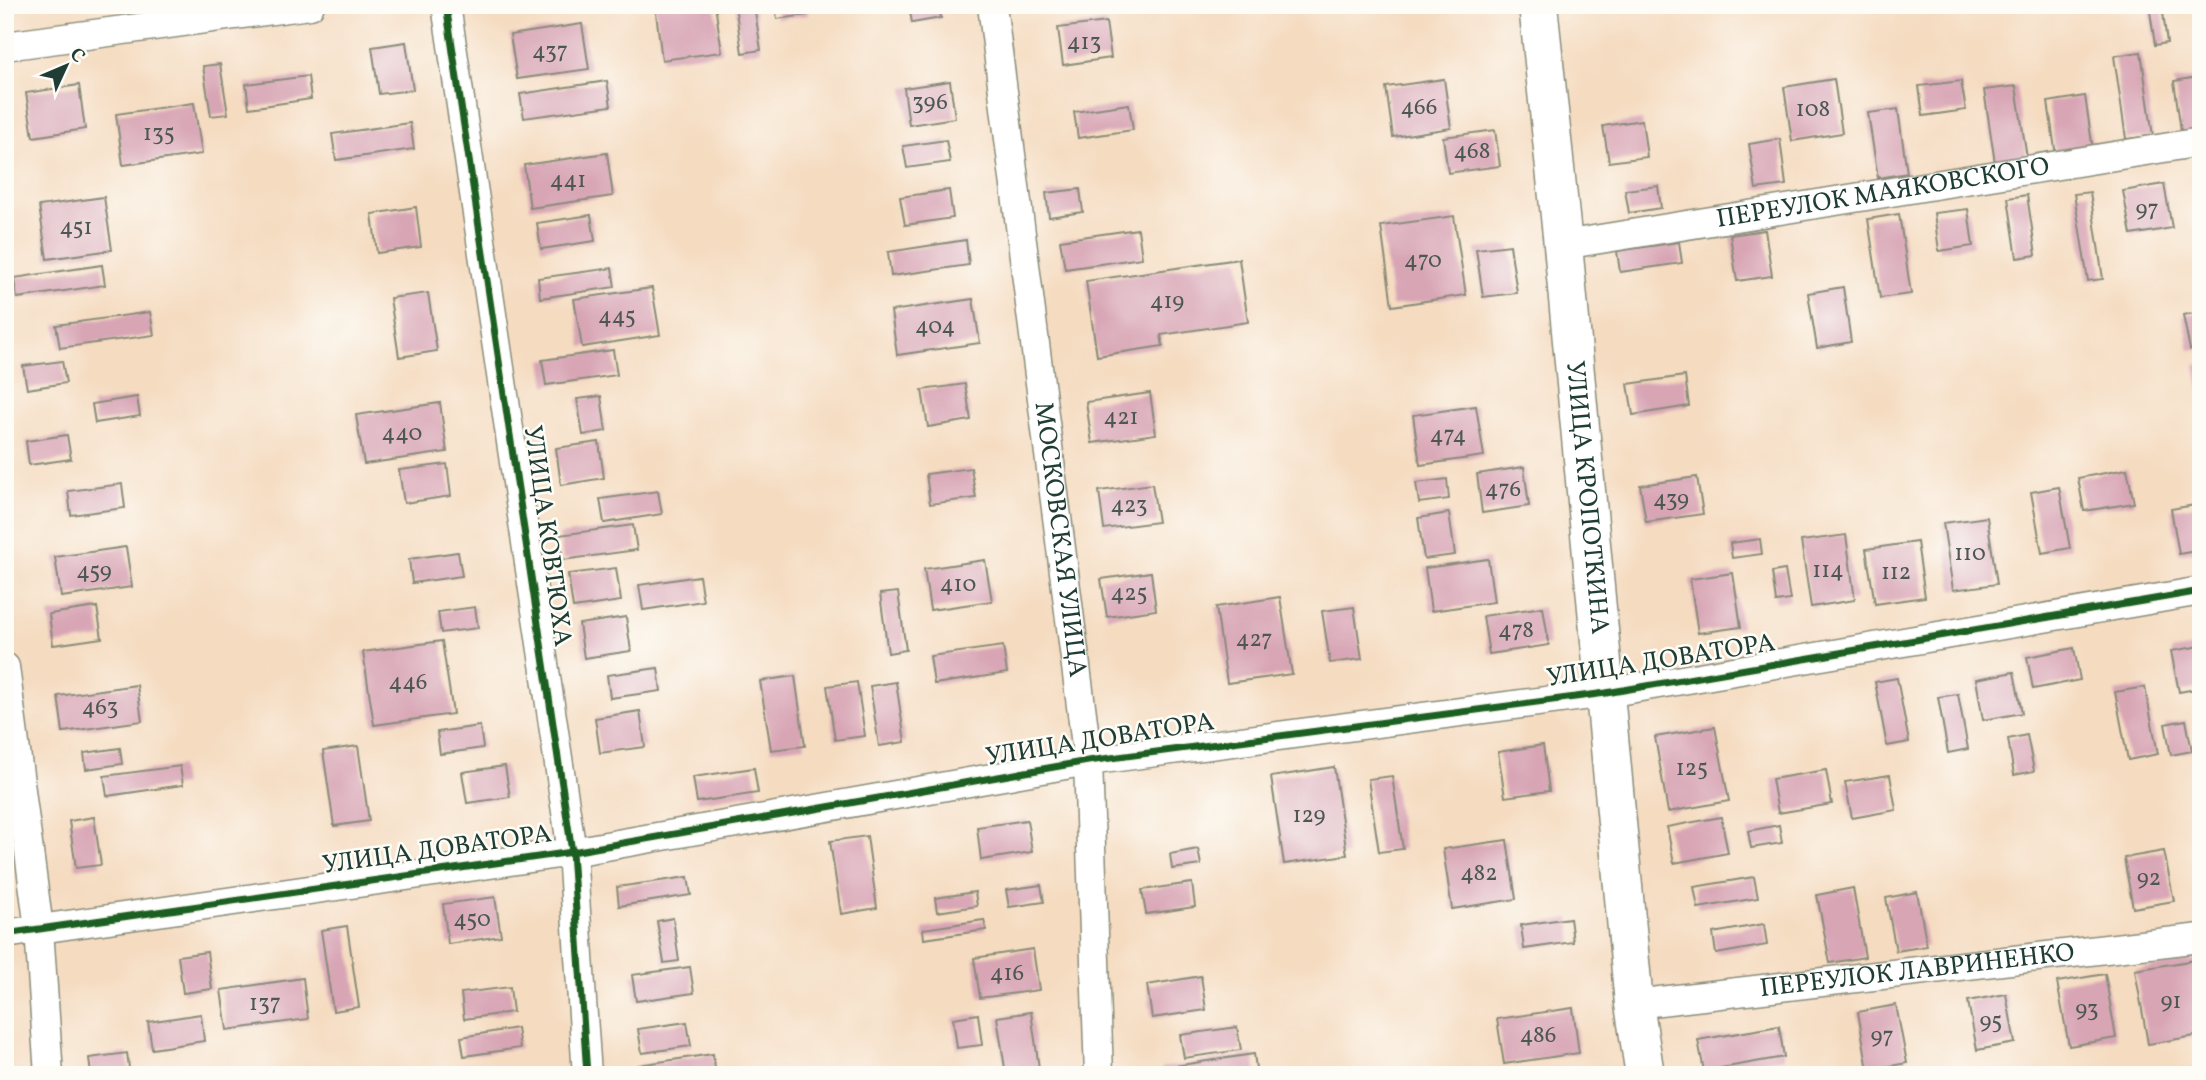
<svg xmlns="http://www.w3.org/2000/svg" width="2206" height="1080" viewBox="0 0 2206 1080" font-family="Vollkorn,serif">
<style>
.building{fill:#d8a5b5}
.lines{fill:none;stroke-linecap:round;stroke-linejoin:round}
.minor-casing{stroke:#8a8c7a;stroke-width:31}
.secondary-casing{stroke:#8a8c7a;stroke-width:41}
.minor{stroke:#fff;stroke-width:28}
.secondary{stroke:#fff;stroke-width:38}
.cycleway-casing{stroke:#fdfcf7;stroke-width:11}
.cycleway{stroke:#1b5e20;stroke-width:7}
.labels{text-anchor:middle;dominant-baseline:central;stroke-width:5;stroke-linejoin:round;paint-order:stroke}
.number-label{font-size:23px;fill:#4d5754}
.street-label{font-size:26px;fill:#1f3d34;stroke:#fdfcf7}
</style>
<rect width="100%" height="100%" fill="#fdfcf7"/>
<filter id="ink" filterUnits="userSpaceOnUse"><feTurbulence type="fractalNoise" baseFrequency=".0143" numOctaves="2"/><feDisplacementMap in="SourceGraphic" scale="14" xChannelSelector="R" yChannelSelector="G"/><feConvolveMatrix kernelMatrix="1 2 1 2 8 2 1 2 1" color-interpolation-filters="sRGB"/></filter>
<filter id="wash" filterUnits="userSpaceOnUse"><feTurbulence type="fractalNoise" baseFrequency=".00686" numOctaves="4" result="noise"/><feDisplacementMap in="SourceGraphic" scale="28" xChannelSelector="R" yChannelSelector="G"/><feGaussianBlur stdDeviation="1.57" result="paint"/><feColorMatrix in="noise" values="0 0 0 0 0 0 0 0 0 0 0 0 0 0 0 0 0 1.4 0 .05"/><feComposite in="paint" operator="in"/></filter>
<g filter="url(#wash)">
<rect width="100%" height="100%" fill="#f5dcc1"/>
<g id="blocks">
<!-- building -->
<g class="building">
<polygon points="655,5 715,5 722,52 662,60"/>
<polygon points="735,5 754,5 761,50 742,53"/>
<polygon points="775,5 807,5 808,15 777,19"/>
<polygon points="909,5 939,5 941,18 912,23"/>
<polygon points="2149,5 2162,5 2167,43 2155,45"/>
<polygon points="1106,22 1111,58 1063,65 1058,28"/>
<polygon points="582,24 589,69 517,79 510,35"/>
<polygon points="406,42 413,90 379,94 372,47"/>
<polygon points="2141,52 2153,136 2126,139 2114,56"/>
<polygon points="220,64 228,114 211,116 203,66"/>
<polygon points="308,76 311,99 249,108 246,84"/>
<polygon points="2198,77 2201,96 2201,135 2182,138 2174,81"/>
<polygon points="1444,79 1451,128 1393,137 1386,87"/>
<polygon points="1834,79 1842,133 1792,141 1784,87"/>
<polygon points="607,81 611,106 524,118 520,94"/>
<polygon points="950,81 955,118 909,125 904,88"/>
<polygon points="1961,81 1966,110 1923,116 1919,86"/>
<polygon points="79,85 85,129 33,137 26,93"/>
<polygon points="2016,86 2027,158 1995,163 1984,90"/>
<polygon points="2085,96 2093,150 2056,156 2048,102"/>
<polygon points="194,103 202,154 123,165 116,114"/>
<polygon points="1129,104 1133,130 1078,138 1074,112"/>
<polygon points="1898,109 1907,173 1878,178 1868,113"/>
<polygon points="1642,120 1647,157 1609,162 1603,126"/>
<polygon points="410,123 414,149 336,160 332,134"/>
<polygon points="1495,130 1500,166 1448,173 1443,137"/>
<polygon points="1780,139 1786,185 1756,189 1749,144"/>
<polygon points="946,140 950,162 907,168 903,146"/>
<polygon points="607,153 613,196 530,208 524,165"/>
<polygon points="2164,184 2172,228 2131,235 2123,191"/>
<polygon points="1658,186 1661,208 1629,213 1625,190"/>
<polygon points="1080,189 1083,212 1049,217 1046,193"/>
<polygon points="949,190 953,218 905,225 900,197"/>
<polygon points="2090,192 2103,279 2088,281 2074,194"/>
<polygon points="2027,195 2036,255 2017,258 2008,198"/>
<polygon points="104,197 112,250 47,259 39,206"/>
<polygon points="416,207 421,247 377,253 372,214"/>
<polygon points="1968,209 1973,246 1939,251 1934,213"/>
<polygon points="1899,214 1911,294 1880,298 1868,219"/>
<polygon points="591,215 595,241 541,249 537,223"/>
<polygon points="1454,216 1466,295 1392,306 1381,226"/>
<polygon points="1138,229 1142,258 1065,269 1060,240"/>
<polygon points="1765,230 1772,276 1737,281 1730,235"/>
<polygon points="966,240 969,265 891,276 888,252"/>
<polygon points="1679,242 1682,263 1620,272 1617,251"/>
<polygon points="1510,245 1517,293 1483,297 1476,249"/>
<polygon points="1239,259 1248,322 1161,335 1163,346 1097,356 1086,281"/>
<polygon points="102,265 105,285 17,298 14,278"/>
<polygon points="612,268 615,287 540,298 538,278"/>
<polygon points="1843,287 1851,342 1817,348 1808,293"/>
<polygon points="652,288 660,335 582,347 574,299"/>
<polygon points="428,293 437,351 399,357 390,298"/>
<polygon points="973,299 980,343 897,355 891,311"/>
<polygon points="150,312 154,335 60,348 56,325"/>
<polygon points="2201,312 2201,348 2190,350 2183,315"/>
<polygon points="613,350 617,375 546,385 542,360"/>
<polygon points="62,361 66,383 27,389 23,366"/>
<polygon points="2201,364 2201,389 2199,389 2195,365"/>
<polygon points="1685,376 1689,406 1633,415 1628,384"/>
<polygon points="965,384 971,420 928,427 922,390"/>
<polygon points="1150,393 1156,434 1092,443 1086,402"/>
<polygon points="601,396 606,431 583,435 577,399"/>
<polygon points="137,397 140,416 95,423 92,404"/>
<polygon points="440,403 447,452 364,464 356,415"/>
<polygon points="1476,406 1484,456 1420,465 1413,415"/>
<polygon points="67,435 71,459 29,465 26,441"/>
<polygon points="599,442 604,478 561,485 556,448"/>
<polygon points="447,464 451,496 404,503 399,470"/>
<polygon points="1524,467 1529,506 1482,513 1477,474"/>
<polygon points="971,468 976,498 930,504 926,474"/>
<polygon points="2127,469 2134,503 2084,511 2078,478"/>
<polygon points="1697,477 1703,514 1646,522 1640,485"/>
<polygon points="1447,479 1449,499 1419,503 1416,483"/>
<polygon points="122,484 125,508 71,515 68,491"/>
<polygon points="1152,484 1158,522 1104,529 1099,491"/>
<polygon points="2059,487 2070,548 2042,553 2031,492"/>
<polygon points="658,491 662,514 604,523 600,499"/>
<polygon points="2201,504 2201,550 2179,554 2171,509"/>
<polygon points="1449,513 1455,555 1424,559 1418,518"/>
<polygon points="1987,517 1997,584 1953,590 1943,523"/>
<polygon points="633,525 637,550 563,560 559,535"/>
<polygon points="1846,535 1855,600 1811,607 1801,541"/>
<polygon points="1760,539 1762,554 1732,558 1730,543"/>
<polygon points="1917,542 1925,597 1875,604 1866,549"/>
<polygon points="126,547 132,587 61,597 55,557"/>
<polygon points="458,552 462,576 412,583 409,559"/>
<polygon points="1488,559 1494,602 1431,611 1425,568"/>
<polygon points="985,560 992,601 930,610 924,569"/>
<polygon points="616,568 621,601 573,608 568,574"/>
<polygon points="1785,570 1790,600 1776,602 1772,572"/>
<polygon points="1151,572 1156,610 1107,617 1101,579"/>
<polygon points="1733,573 1741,627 1698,633 1690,579"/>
<polygon points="699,576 703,601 643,610 639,585"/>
<polygon points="898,592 906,650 888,653 880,594"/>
<polygon points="1280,597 1292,674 1227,683 1216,607"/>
<polygon points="97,607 102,638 53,645 49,614"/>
<polygon points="475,607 478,628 441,633 438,612"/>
<polygon points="1354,607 1362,659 1330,663 1322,611"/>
<polygon points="1543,607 1549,645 1489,654 1483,616"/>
<polygon points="626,617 631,651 584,658 579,624"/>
<polygon points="442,641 453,714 374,725 363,652"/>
<polygon points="1003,646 1007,673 934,684 930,656"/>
<polygon points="2201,646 2201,688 2179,692 2171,651"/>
<polygon points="2074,648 2080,680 2033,689 2027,657"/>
<polygon points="658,668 661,691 610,698 607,675"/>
<polygon points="2014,672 2022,713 1983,720 1976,679"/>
<polygon points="795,676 805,746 771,750 760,681"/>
<polygon points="1897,678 1909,742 1887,746 1875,682"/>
<polygon points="857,682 865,736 835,740 827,686"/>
<polygon points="896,682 905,742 879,746 870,686"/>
<polygon points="137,685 142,721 63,732 58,696"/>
<polygon points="2145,687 2158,754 2128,760 2115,692"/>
<polygon points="1958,694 1968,749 1948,753 1938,697"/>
<polygon points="640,711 645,747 600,753 595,718"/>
<polygon points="2186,720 2192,751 2171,755 2165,724"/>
<polygon points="480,726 483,748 440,754 437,732"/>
<polygon points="1715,727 1729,801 1668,812 1655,737"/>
<polygon points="2027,735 2034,771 2014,775 2008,739"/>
<polygon points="1543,745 1549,791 1505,797 1498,752"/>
<polygon points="358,746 369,821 334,826 323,751"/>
<polygon points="120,748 122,764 86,769 84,753"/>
<polygon points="180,766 183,785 107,796 104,776"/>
<polygon points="505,766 510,797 467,803 462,772"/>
<polygon points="1334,767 1347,855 1284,864 1271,777"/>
<polygon points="754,768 758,793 697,802 693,777"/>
<polygon points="1826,770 1832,804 1778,813 1772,779"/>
<polygon points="1890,775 1896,810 1852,818 1845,782"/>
<polygon points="1392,776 1403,849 1379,852 1368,779"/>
<polygon points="94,817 101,865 76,868 69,821"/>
<polygon points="1721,817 1728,853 1674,863 1667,827"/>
<polygon points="1027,820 1032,852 981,860 977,827"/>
<polygon points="1779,825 1782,843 1751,848 1748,831"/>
<polygon points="867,836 877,908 841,914 830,841"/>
<polygon points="1507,840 1516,899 1452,909 1443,849"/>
<polygon points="1198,849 1201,865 1172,869 1170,854"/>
<polygon points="2164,851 2174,901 2133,908 2124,858"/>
<polygon points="688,877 691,895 619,906 617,887"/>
<polygon points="1754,877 1758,898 1698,908 1694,887"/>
<polygon points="1192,883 1195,907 1146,914 1142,890"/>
<polygon points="1041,885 1044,902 1009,907 1006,890"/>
<polygon points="1853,888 1865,957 1830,963 1817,895"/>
<polygon points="975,892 977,906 937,912 935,898"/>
<polygon points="1917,892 1927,946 1896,951 1886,898"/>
<polygon points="495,897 501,936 448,944 443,904"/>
<polygon points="673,918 679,961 664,963 657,921"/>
<polygon points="1570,918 1573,942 1524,949 1521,925"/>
<polygon points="984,920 986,930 924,939 923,929"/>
<polygon points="1764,924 1767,945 1716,954 1713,933"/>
<polygon points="347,926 359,1007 333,1011 321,930"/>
<polygon points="1033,949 1039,990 980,998 974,958"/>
<polygon points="207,952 212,989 183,993 178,956"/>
<polygon points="2201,959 2201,1035 2148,1044 2135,970"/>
<polygon points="690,967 694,993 636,1001 632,975"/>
<polygon points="2105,974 2116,1038 2069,1046 2057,982"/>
<polygon points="1201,976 1206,1010 1152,1018 1147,985"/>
<polygon points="303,978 308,1019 227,1030 221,990"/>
<polygon points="510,987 513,1012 464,1019 461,993"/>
<polygon points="2006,994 2015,1043 1977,1050 1968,1001"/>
<polygon points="1896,1005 1907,1063 1868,1070 1858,1012"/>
<polygon points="1573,1008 1579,1053 1504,1064 1497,1019"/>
<polygon points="1031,1012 1040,1075 1006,1075 997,1017"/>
<polygon points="201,1014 204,1041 152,1049 148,1022"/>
<polygon points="978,1014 982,1045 957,1048 953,1018"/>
<polygon points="687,1022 691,1046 642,1053 638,1029"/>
<polygon points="1779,1026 1784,1057 1704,1071 1698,1040"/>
<polygon points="1237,1027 1241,1050 1184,1058 1180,1035"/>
<polygon points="517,1028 520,1048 464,1056 461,1037"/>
<polygon points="127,1053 130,1075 91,1075 89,1058"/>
<polygon points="713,1054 716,1075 639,1075 638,1065"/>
<polygon points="1254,1054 1257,1075 1163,1075 1161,1068"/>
</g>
</g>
</g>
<g filter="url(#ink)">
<use href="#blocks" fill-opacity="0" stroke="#8a8c7a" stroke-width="2"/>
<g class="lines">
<defs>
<g id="minor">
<polyline points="446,5 572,852 587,1075"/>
<path id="s1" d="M992,5L1088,761L1099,1075"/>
<polyline points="5,46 310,5"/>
<path id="s2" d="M1563,245L2201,142"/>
<polyline points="5,667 39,929 49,1075"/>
<polyline points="5,934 572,852 1088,761 1606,693 2201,591"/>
<path id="s3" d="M1634,1004L2201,938"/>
</g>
<g id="secondary">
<path id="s4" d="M1538,5L1563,245L1634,1004L1645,1075"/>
</g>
</defs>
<!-- minor casing -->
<use href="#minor" class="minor-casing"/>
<!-- secondary casing -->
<use href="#secondary" class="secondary-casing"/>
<!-- minor -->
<use href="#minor" class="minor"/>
<!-- secondary -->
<use href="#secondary" class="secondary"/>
<defs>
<g id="cycleway">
<polyline points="446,5 572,852 587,1075"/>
<polyline points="5,934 572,852 1088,761 1606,693 2201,591"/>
</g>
</defs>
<!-- cycleway casing -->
<use href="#cycleway" class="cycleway-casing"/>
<!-- cycleway -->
<use href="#cycleway" class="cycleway"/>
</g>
</g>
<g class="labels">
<!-- number labels -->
<g class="number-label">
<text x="1084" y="43">413</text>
<text x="550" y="52">437</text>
<text x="930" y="103">396</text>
<text x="1419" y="108">466</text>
<text x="1813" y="110">108</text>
<text x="159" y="134">135</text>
<text x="1472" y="152">468</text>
<text x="568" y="181">441</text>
<text x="2147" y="210">97</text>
<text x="76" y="228">451</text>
<text x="1423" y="261">470</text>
<text x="1167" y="302">419</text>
<text x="617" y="317">445</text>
<text x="935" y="327">404</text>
<text x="1121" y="418">421</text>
<text x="402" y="434">440</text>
<text x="1448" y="436">474</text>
<text x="1503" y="490">476</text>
<text x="1671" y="500">439</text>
<text x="1129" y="506">423</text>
<text x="1970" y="554">110</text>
<text x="1828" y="571">114</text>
<text x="94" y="572">459</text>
<text x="1896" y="573">112</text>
<text x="958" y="585">410</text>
<text x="1129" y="594">425</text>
<text x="1516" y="631">478</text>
<text x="1254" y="640">427</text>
<text x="408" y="683">446</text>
<text x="100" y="708">463</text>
<text x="1692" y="769">125</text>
<text x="1309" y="816">129</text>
<text x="1479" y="874">482</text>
<text x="2149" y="879">92</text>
<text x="472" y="920">450</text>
<text x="1007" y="974">416</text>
<text x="2171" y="1002">91</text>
<text x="265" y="1004">137</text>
<text x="2087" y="1010">93</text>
<text x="1991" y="1022">95</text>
<text x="1538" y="1036">486</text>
<text x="1882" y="1037">97</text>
</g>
<!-- street labels -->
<g class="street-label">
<text stroke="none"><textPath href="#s2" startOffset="324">ПЕРЕУЛОК МАЯКОВСКОГО</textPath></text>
<text stroke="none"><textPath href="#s4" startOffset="495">УЛИЦА КРОПОТКИНА</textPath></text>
<text transform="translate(547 536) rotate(82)">УЛИЦА КОВТЮХА</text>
<text stroke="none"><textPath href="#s1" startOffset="539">МОСКОВСКАЯ УЛИЦА</textPath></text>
<text transform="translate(1661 661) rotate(-9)">УЛИЦА ДОВАТОРА</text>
<text transform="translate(1100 740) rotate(-9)">УЛИЦА ДОВАТОРА</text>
<text transform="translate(437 850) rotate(-8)">УЛИЦА ДОВАТОРА</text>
<text stroke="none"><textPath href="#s3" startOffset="285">ПЕРЕУЛОК ЛАВРИНЕНКО</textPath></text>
</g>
</g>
<!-- margin -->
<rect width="2206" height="1080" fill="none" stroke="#fdfcf7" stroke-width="28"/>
<!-- north arrow -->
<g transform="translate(66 66) rotate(46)" stroke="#fdfcf7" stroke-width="5" paint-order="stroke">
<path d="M0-5L12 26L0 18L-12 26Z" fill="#1f3d34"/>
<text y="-10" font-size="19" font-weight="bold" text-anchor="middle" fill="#1f3d34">С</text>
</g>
</svg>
